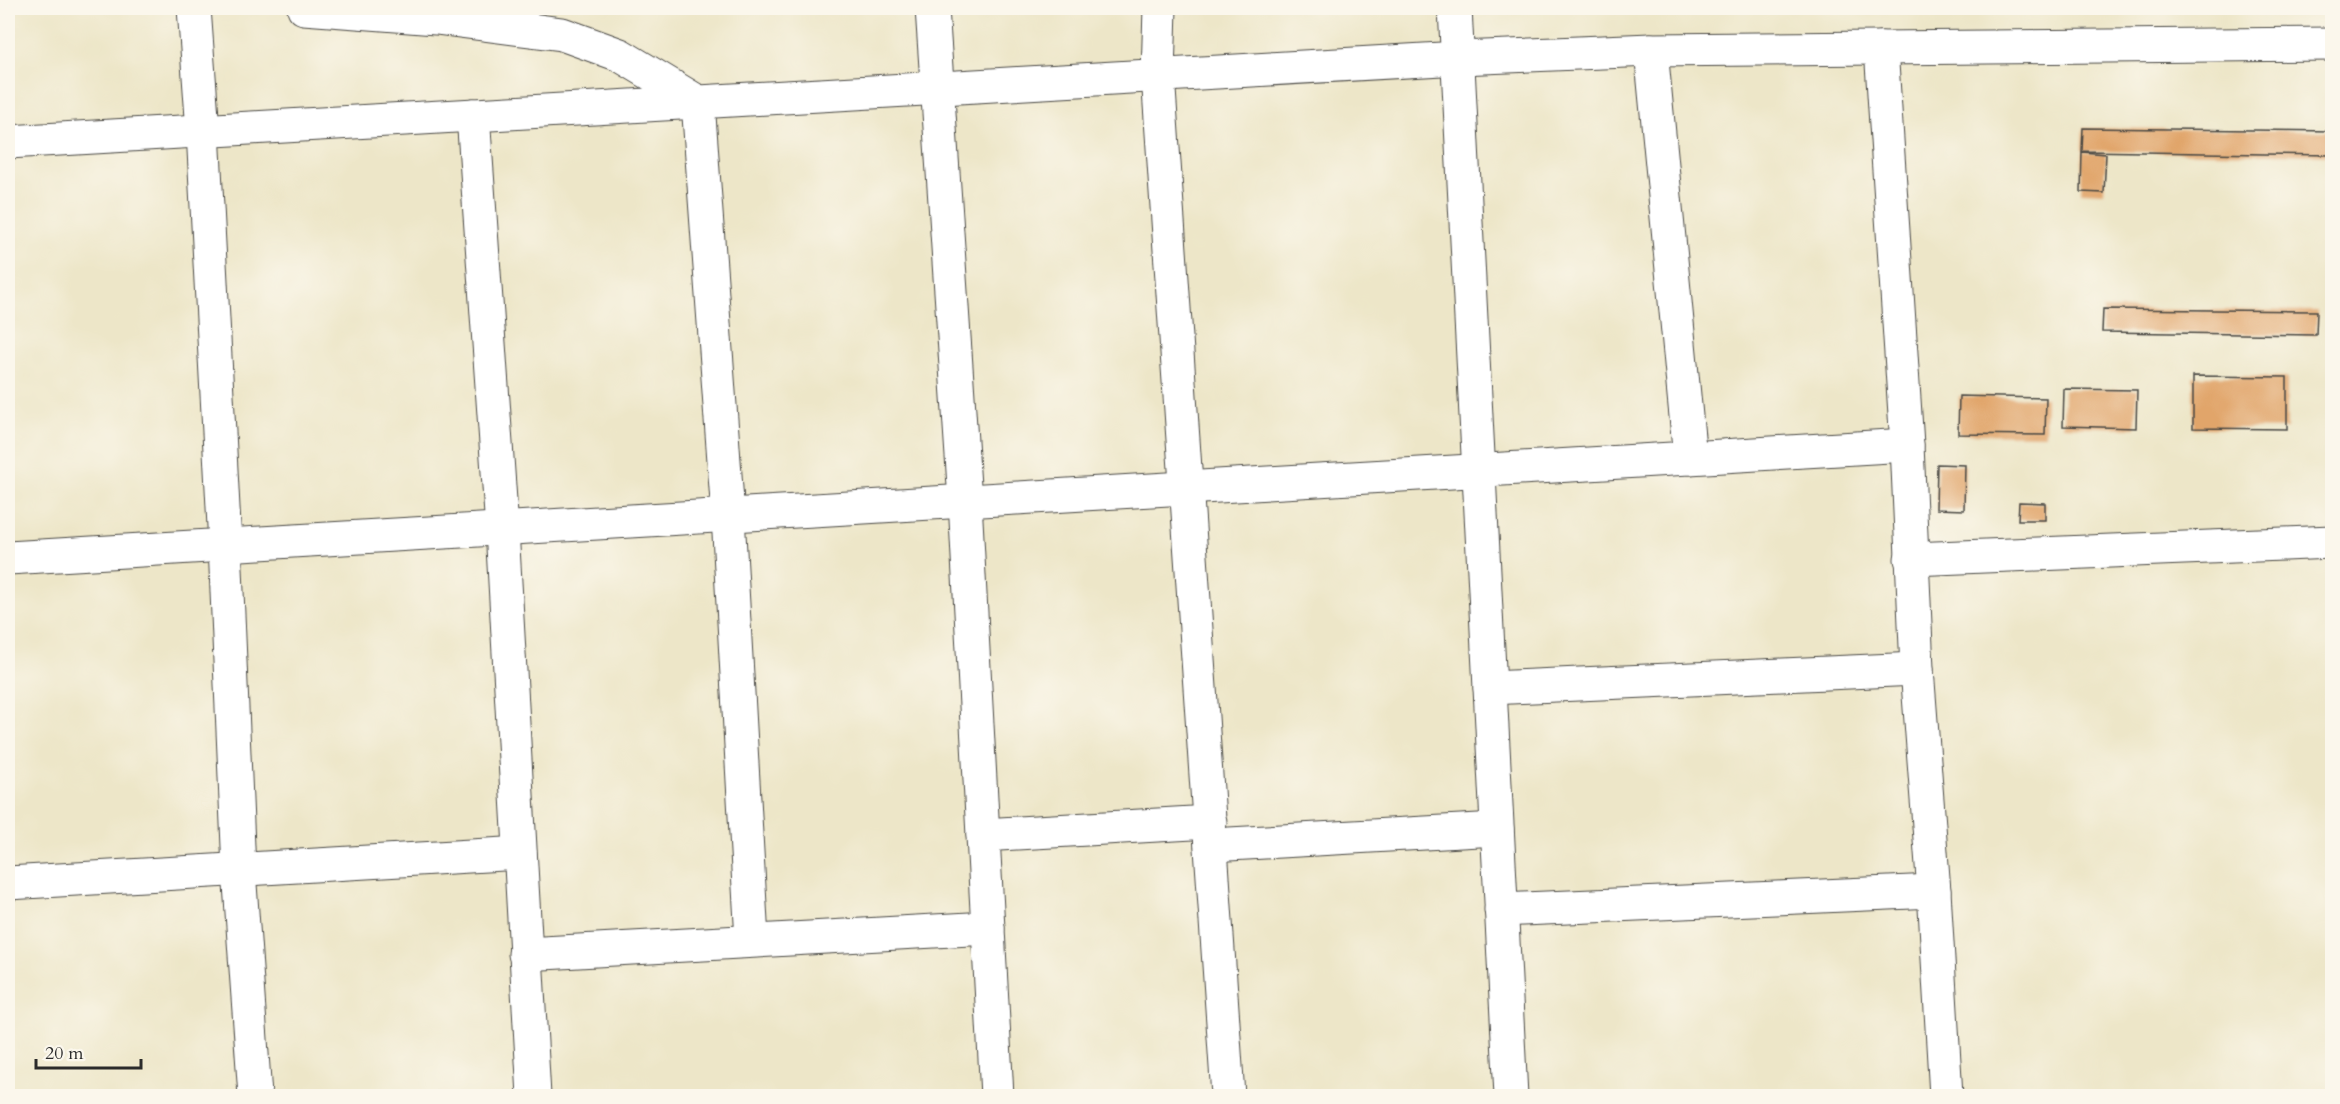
<svg xmlns="http://www.w3.org/2000/svg" width="2340" height="1104" viewBox="0 0 2340 1104" font-family="Cardo,serif">
<style>
.building{fill:#e1a56a}
.lines{fill:none;stroke-linecap:round;stroke-linejoin:round}
.minor-casing{stroke:#484743;stroke-width:35}
.tertiary-casing{stroke:#484743;stroke-width:35}
.minor{stroke:#fff;stroke-width:33}
.tertiary{stroke:#fff;stroke-width:33}
</style>
<rect width="100%" height="100%" fill="#fbf7ec"/>
<filter id="ink" filterUnits="userSpaceOnUse"><feTurbulence type="fractalNoise" baseFrequency=".0167" numOctaves="2"/><feDisplacementMap in="SourceGraphic" scale="12" xChannelSelector="R" yChannelSelector="G"/><feConvolveMatrix kernelMatrix="1 2 1 2 8 2 1 2 1" color-interpolation-filters="sRGB"/></filter>
<filter id="wash" filterUnits="userSpaceOnUse"><feTurbulence type="fractalNoise" baseFrequency=".008" numOctaves="4" result="noise"/><feDisplacementMap in="SourceGraphic" scale="24" xChannelSelector="R" yChannelSelector="G"/><feGaussianBlur stdDeviation="1.35" result="paint"/><feColorMatrix in="noise" values="0 0 0 0 0 0 0 0 0 0 0 0 0 0 0 0 0 1.4 0 .05"/><feComposite in="paint" operator="in"/></filter>
<g filter="url(#wash)">
<rect width="100%" height="100%" fill="#ede6c8"/>
<g id="blocks">
<!-- building -->
<g class="building">
<polygon points="2083,128 2332,131 2332,155 2082,151"/>
<polygon points="2082,152 2106,154 2104,193 2081,192"/>
<polygon points="2103,309 2317,311 2316,335 2102,332"/>
<polygon points="2193,376 2287,377 2287,429 2193,428"/>
<polygon points="2064,389 2137,390 2136,428 2063,426"/>
<polygon points="1959,396 2046,398 2045,435 1958,434"/>
<polygon points="1937,464 1965,465 1964,510 1936,509"/>
<polygon points="2019,502 2045,503 2045,520 2018,520"/>
</g>
</g>
</g>
<g filter="url(#ink)">
<use href="#blocks" fill-opacity="0" stroke="#484743" stroke-width="1.5"/>
<g class="lines">
<defs>
<g id="minor">
<polyline points="194,8 203,131 225,545 239,870 255,1096"/>
<polyline points="304,8 436,18 562,34 620,55 698,102 728,516 752,940"/>
<polyline points="932,8 965,501 997,1096"/>
<polyline points="1160,8 1158,75 1228,1096"/>
<polyline points="1455,8 1511,1096"/>
<polyline points="1881,48 1907,445 1917,669 1934,891 1946,1096"/>
<polyline points="1651,50 1690,458"/>
<polyline points="473,115 502,529 534,1096"/>
<polyline points="8,558 1907,445"/>
<polyline points="1911,559 2332,542"/>
<polyline points="1490,688 1917,669"/>
<polyline points="983,835 1210,822"/>
<polyline points="1211,845 1497,829"/>
<polyline points="8,883 520,853"/>
<polyline points="1501,910 1934,891"/>
<polyline points="525,954 988,928"/>
</g>
<polyline id="tertiary" points="8,142 1459,58 1651,50 2332,44"/>
</defs>
<!-- minor casing -->
<use href="#minor" class="minor-casing"/>
<!-- tertiary casing -->
<use href="#tertiary" class="tertiary-casing"/>
<!-- minor -->
<use href="#minor" class="minor"/>
<!-- tertiary -->
<use href="#tertiary" class="tertiary"/>
</g>
</g>
<!-- margin -->
<rect width="2340" height="1104" fill="none" stroke="#fbf7ec" stroke-width="30"/>
<!-- scale -->
<path d="M36 1059v9h105v-9" fill="none" stroke="#2b2b2b" stroke-width="3"/>
<text x="45" y="1059" font-size="18" fill="#2b2b2b" stroke="#fbf7ec" stroke-width="4.5" paint-order="stroke">20 m</text>
</svg>
